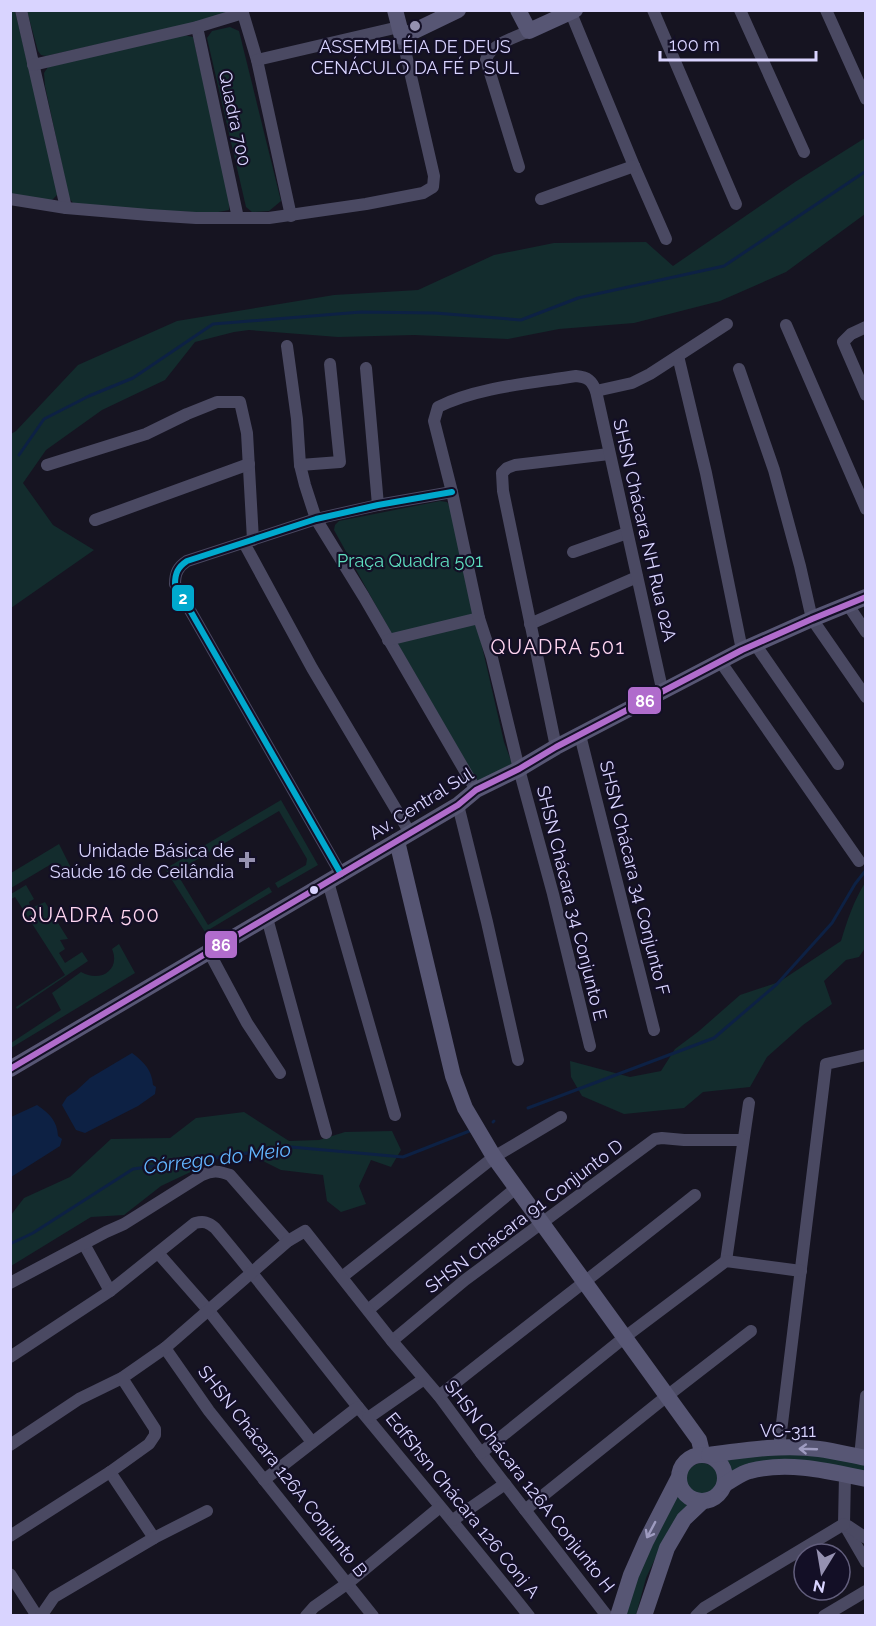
<svg xmlns="http://www.w3.org/2000/svg" width="876" height="1626" viewBox="0 0 876 1626" font-family="Raleway,sans-serif">
<style>
.green{fill:#132c2d}
.water{fill:#0d2144}
.lines{fill:none;stroke-linecap:round;stroke-linejoin:round}
.stream{stroke:#0d2144;stroke-width:3}
.street{stroke:#4a4962;stroke-width:12}
.secondary{stroke:#575674;stroke-width:16}
.bus-1-casing{stroke:#130f26;stroke-width:10}
.bus-2-casing{stroke:#130f26;stroke-width:10}
.bus-1{stroke:#00a9ce;stroke-width:6}
.bus-2{stroke:#b06ccc;stroke-width:6}
.oneway{stroke:#9e9bc0}
.poi-dot{fill:#9591b1;stroke:#130f26;stroke-width:2}
.bus-dot{fill:#d9d4ff;stroke:#130f26;stroke-width:2}
.labels{text-anchor:middle;dominant-baseline:central;stroke-width:4.5;stroke-linejoin:round;paint-order:stroke}
.poi-label{font-size:18px;fill:#d9d4ff;stroke:#130f26}
.street-label{font-size:18px;fill:#d9d4ff;stroke:#130f26}
.park-label{font-size:18px;fill:#5fe0c0;stroke:#130f26}
.neighbourhood-label{font-size:20px;letter-spacing:1.5px;fill:#ffd6f0;stroke:#130f26}
.water-label{font-size:20px;font-style:italic;fill:#62b6ff;stroke:#130f26}
.line-badge{stroke:#130f26;stroke-width:2}
.badge-label{font-size:16px;text-anchor:middle;font-weight:bold;fill:#fff}
</style>
<rect width="100%" height="100%" fill="#161421"/>
<!-- green -->
<g class="green">
<polygon points="10,11 15,11 59,193 50,202 11,195"/>
<polygon points="27,11 228,11 224,16 46,56 41,55 38,51"/>
<polygon points="230,27 239,31 281,201 269,211 252,212 246,207 207,38 212,31"/>
<polygon points="184,35 193,37 229,192 229,210 213,213 84,207 74,204 69,198 45,86 44,73 48,67"/>
<polygon points="865,138 865,214 786,272 720,301 634,323 559,329 508,339 414,335 338,337 249,330 234,332 195,342 165,380 102,410 46,450 23,483 53,525 94,550 11,608 11,434 16,431 78,365 177,321 334,295 418,290 494,255 554,243 646,242 673,266 795,182"/>
<polygon points="440,501 447,502 450,507 504,742 513,766 481,784 475,778 380,613 334,530 335,525 339,521"/>
<polygon points="281,800 318,865 278,888 275,883 306,865 307,859 279,811 176,872 208,925 269,887 272,892 205,932 165,869"/>
<polygon points="59,844 71,868 53,875 53,863 11,888 11,873"/>
<path d="M865,883V948L859,957L846,960L824,981L832,1004L803,1025L767,1057L750,1087L703,1092L684,1108L624,1114L582,1096L571,1077L570,1061L630,1077L661,1071L675,1049L699,1031L740,995L779,982L841,941C847,921 854,900 865,883Z"/>
<polygon points="26,885 34,899 29,902 31,908 45,902 68,939 60,940 65,949 59,953 65,963 82,952 88,961 17,1009 16,1007 65,975 15,897 11,899 11,894"/>
<path d="M119,944L135,973L11,1048V1043L61,1010L52,993L81,972C100,983 121,970 112,949Z"/>
<polygon points="244,1112 289,1141 319,1140 345,1132 392,1131 401,1150 391,1167 371,1160 359,1186 366,1204 341,1212 327,1201 323,1175 281,1170 247,1153 218,1159 161,1186 124,1215 91,1217 11,1266 11,1215 24,1198 70,1177 111,1139 170,1138 196,1118"/>
<polygon points="786,1455 815,1455 865,1463 865,1474 733,1473 724,1458 728,1456"/>
<circle cx="702" cy="1479" r="16"/>
<polygon points="677,1495 690,1507 668,1531 646,1578 636,1615 622,1616 629,1593"/>
</g>
<!-- water -->
<g class="water">
<path d="M132,1053C144,1062 152,1070 153,1085L156,1087L155,1094L138,1106L85,1133L76,1130L62,1105L67,1097L76,1091L90,1078Z"/>
<path d="M37,1105C50,1114 57,1121 58,1136L62,1139L60,1146L11,1177V1117Z"/>
</g>
<g class="lines">
<!-- stream -->
<g class="stream">
<polyline points="19,455 44,419 89,396 133,378 213,324 361,312 435,313 521,320 578,298 724,266 866,171"/>
<polyline points="528,1108 714,1038 777,984 832,923 855,884 866,870"/>
<polyline points="493,1122 494,1121"/>
<polyline points="10,1244 33,1233 133,1169 291,1147 403,1157 472,1130"/>
</g>
<!-- street -->
<g class="street">
<polyline points="21,10 66,208"/>
<polyline points="242,10 257,60 291,216"/>
<polyline points="653,10 736,204"/>
<polyline points="740,10 804,152"/>
<polyline points="826,10 866,99"/>
<polyline points="571,13 634,166 666,239"/>
<polyline points="197,27 238,218"/>
<polyline points="257,60 399,27"/>
<polyline points="33,65 197,27 243,13"/>
<path d="M519,167L486,60C489,45 516,37 529,31"/>
<polyline points="10,199 66,208 149,215 196,218 269,218 366,204 423,193 433,187 434,176 402,37"/>
<polyline points="541,199 634,166"/>
<polyline points="786,325 866,509"/>
<polyline points="866,327 851,334 843,342 866,395"/>
<polyline points="287,346 297,419 300,465 305,485 316,519 364,597 476,790"/>
<polyline points="678,356 706,473 742,650"/>
<polyline points="366,368 378,505"/>
<polyline points="739,369 774,470 800,566 812,619 866,697"/>
<polyline points="596,391 632,383 650,374 727,324"/>
<polyline points="47,465 146,434 187,414 217,402 240,402 247,433 253,540"/>
<polyline points="300,465 340,462 330,364"/>
<polyline points="95,520 249,464"/>
<polyline points="244,543 312,668 410,833"/>
<polyline points="573,552 627,533"/>
<polyline points="848,605 866,632"/>
<polyline points="530,624 637,577"/>
<polyline points="388,640 479,618"/>
<polyline points="755,644 838,764"/>
<polyline points="720,661 859,861"/>
<polyline points="580,735 654,1030"/>
<polyline points="556,747 503,491 502,473 507,468 515,465 609,454"/>
<polyline points="458,805 487,922 518,1060"/>
<path d="M341,874L175,584C175,573 178,567 187,561L316,519L378,505L452,492"/>
<polyline points="328,882 395,1115"/>
<polyline points="267,918 326,1133"/>
<polyline points="209,952 247,1023 280,1073"/>
<path d="M590,1046L553,894L519,769L492,658L479,618L452,492L434,421L438,407C477,387 533,383 576,376C588,377 592,381 596,391L663,693"/>
<polyline points="84,1244 110,1291"/>
<polyline points="158,1253 209,1311 312,1442"/>
<polyline points="726,1261 749,1103"/>
<polyline points="342,1277 494,1157 561,1117"/>
<path d="M10,1283L106,1232L124,1224L202,1175C213,1170 219,1171 230,1175L288,1241"/>
<polyline points="368,1310 516,1188"/>
<polyline points="392,1341 465,1280 655,1139 662,1138 684,1140 743,1140"/>
<polyline points="165,1348 209,1411 373,1616"/>
<path d="M10,1357L110,1291L195,1223C204,1221 208,1222 215,1228C264,1286 310,1347 358,1407C415,1476 473,1545 529,1616"/>
<path d="M439,1396C524,1328 610,1263 695,1195"/>
<polyline points="368,1418 424,1379"/>
<polyline points="10,1445 79,1399 122,1378 165,1348 288,1241 305,1231 392,1341 439,1396 481,1453 607,1616"/>
<polyline points="779,1448 826,1064 866,1055"/>
<polyline points="481,1453 625,1337 726,1261 801,1271"/>
<polyline points="860,1457 866,1396"/>
<polyline points="110,1472 154,1538"/>
<polyline points="845,1475 844,1524 866,1562"/>
<polyline points="264,1480 358,1407"/>
<polyline points="525,1510 667,1396 751,1331"/>
<polyline points="453,1520 505,1484"/>
<polyline points="848,1526 866,1538"/>
<polyline points="10,1536 110,1472 149,1444 155,1435 155,1429 122,1378"/>
<polyline points="10,1574 37,1616"/>
<polyline points="41,1616 54,1597 154,1538 207,1511"/>
<polyline points="306,1616 314,1607 348,1583 440,1507"/>
<polyline points="696,1616 704,1608 844,1524"/>
<polyline points="824,1616 866,1591"/>
</g>
<!-- secondary -->
<g class="secondary">
<polyline points="395,10 402,37 458,10"/>
<polyline points="518,10 529,31 575,10"/>
<polyline points="397,841 453,1076 465,1108 494,1157 699,1440 701,1448 700,1454"/>
<polyline points="10,1069 458,805 476,790 519,769 556,747 742,650 812,619 866,597"/>
<circle cx="702" cy="1478" r="23"/>
<path d="M709,1455C745,1450 783,1444 819,1449C834,1451 850,1455 866,1458"/>
<path d="M725,1484C733,1480 741,1473 750,1471C788,1461 828,1471 866,1479"/>
<polyline points="618,1616 631,1575 646,1541 678,1479"/>
<polyline points="644,1616 667,1548 684,1519 703,1501"/>
</g>
<defs>
<path id="bus-1" d="M341,874L175,584C175,573 178,567 187,561L316,519L378,505L452,492"/>
<polyline id="bus-2" points="10,1069 458,805 476,790 519,769 556,747 742,650 812,619 866,597"/>
</defs>
<!-- bus-1 casing -->
<use href="#bus-1" class="bus-1-casing"/>
<!-- bus-2 casing -->
<use href="#bus-2" class="bus-2-casing"/>
<!-- bus-1 -->
<use href="#bus-1" class="bus-1"/>
<!-- bus-2 -->
<use href="#bus-2" class="bus-2"/>
</g>
<!-- one-way arrows -->
<defs><path id="oneway-shaft" d="M-6 0H5M1.5-3L5.5 0L1.5 3" fill="none" stroke-width="1.6" stroke-linecap="round" stroke-linejoin="round" transform="scale(1.5)"/></defs>
<g class="oneway">
<use href="#oneway-shaft" transform="translate(808 1449) rotate(-178)"/>
<use href="#oneway-shaft" transform="translate(651 1530) rotate(118)"/>
</g>
<!-- markers -->
<g class="poi-dot">
<circle cx="415" cy="26" r="6"/>
<path d="M244 851h6v6h6v6h-6v6h-6v-6h-6v-6h6z"/>
</g>
<circle class="bus-dot" cx="314" cy="890" r="5"/>
<g class="labels">
<!-- poi labels -->
<g class="poi-label">
<text x="415" y="46">ASSEMBLÉIA DE DEUS<tspan x="415" dy="21">CENÁCULO DA FÉ P SUL</tspan></text>
<text x="234" y="850" text-anchor="end">Unidade Básica de<tspan x="234" dy="21">Saúde 16 de Ceilândia</tspan></text>
</g>
<!-- street labels -->
<g class="street-label">
<text transform="translate(235 118) rotate(78)">Quadra 700</text>
<text transform="translate(645 530) rotate(77)">SHSN Chácara NH Rua 02A</text>
<text transform="translate(421 803) rotate(-32)">Av. Central Sul</text>
<text transform="translate(635 878) rotate(76)">SHSN Chácara 34 Conjunto F</text>
<text transform="translate(572 903) rotate(76)">SHSN Chácara 34 Conjunto E</text>
<text transform="translate(524 1216) rotate(-37)">SHSN Chácara 91 Conjunto D</text>
<text x="788" y="1430">VC-311</text>
<text transform="translate(283 1471) rotate(52)">SHSN Chácara 126A Conjunto B</text>
<text transform="translate(530 1486) rotate(52)">SHSN Chácara 126A Conjunto H</text>
<text transform="translate(463 1505) rotate(51)">EdfShsn Chácara 126 Conj A</text>
</g>
<!-- park labels -->
<g class="park-label">
<text x="410" y="560">Praça Quadra 501</text>
</g>
<!-- neighbourhood labels -->
<g class="neighbourhood-label">
<text x="558" y="647">QUADRA 501</text>
<text x="91" y="915">QUADRA 500</text>
</g>
<!-- water labels -->
<g class="water-label">
<text transform="translate(217 1158) rotate(-7)">Córrego do Meio</text>
</g>
</g>
<g class="line-badge">
<rect x="171" y="584" width="24" height="28" rx="6" fill="#00a9ce"/>
<rect x="627" y="686" width="35" height="29" rx="6" fill="#b06ccc"/>
<rect x="204" y="930" width="34" height="29" rx="6" fill="#b06ccc"/>
</g>
<g class="badge-label">
<text x="183" y="604">2</text>
<text x="645" y="707">86</text>
<text x="221" y="951">86</text>
</g>
<!-- border -->
<rect width="876" height="1626" fill="none" stroke="#d9d4ff" stroke-width="24"/>
<!-- north arrow -->
<g transform="translate(822 1572) rotate(191)"><circle r="28" fill="#130f26" stroke="#625e7d" stroke-width="1.5"/>
<path d="M0-4.5L10 22L0 15L-10 22Z" fill="#9591b1"/>
<text y="-9" font-size="16" font-weight="bold" text-anchor="middle" fill="#d9d4ff">N</text>
</g>
<!-- scale -->
<path d="M660 51v9h156v-9" fill="none" stroke="#d9d4ff" stroke-width="3"/>
<text x="669" y="51" font-size="18" fill="#d9d4ff" stroke="#130f26" stroke-width="4.5" paint-order="stroke">100 m</text>
</svg>
